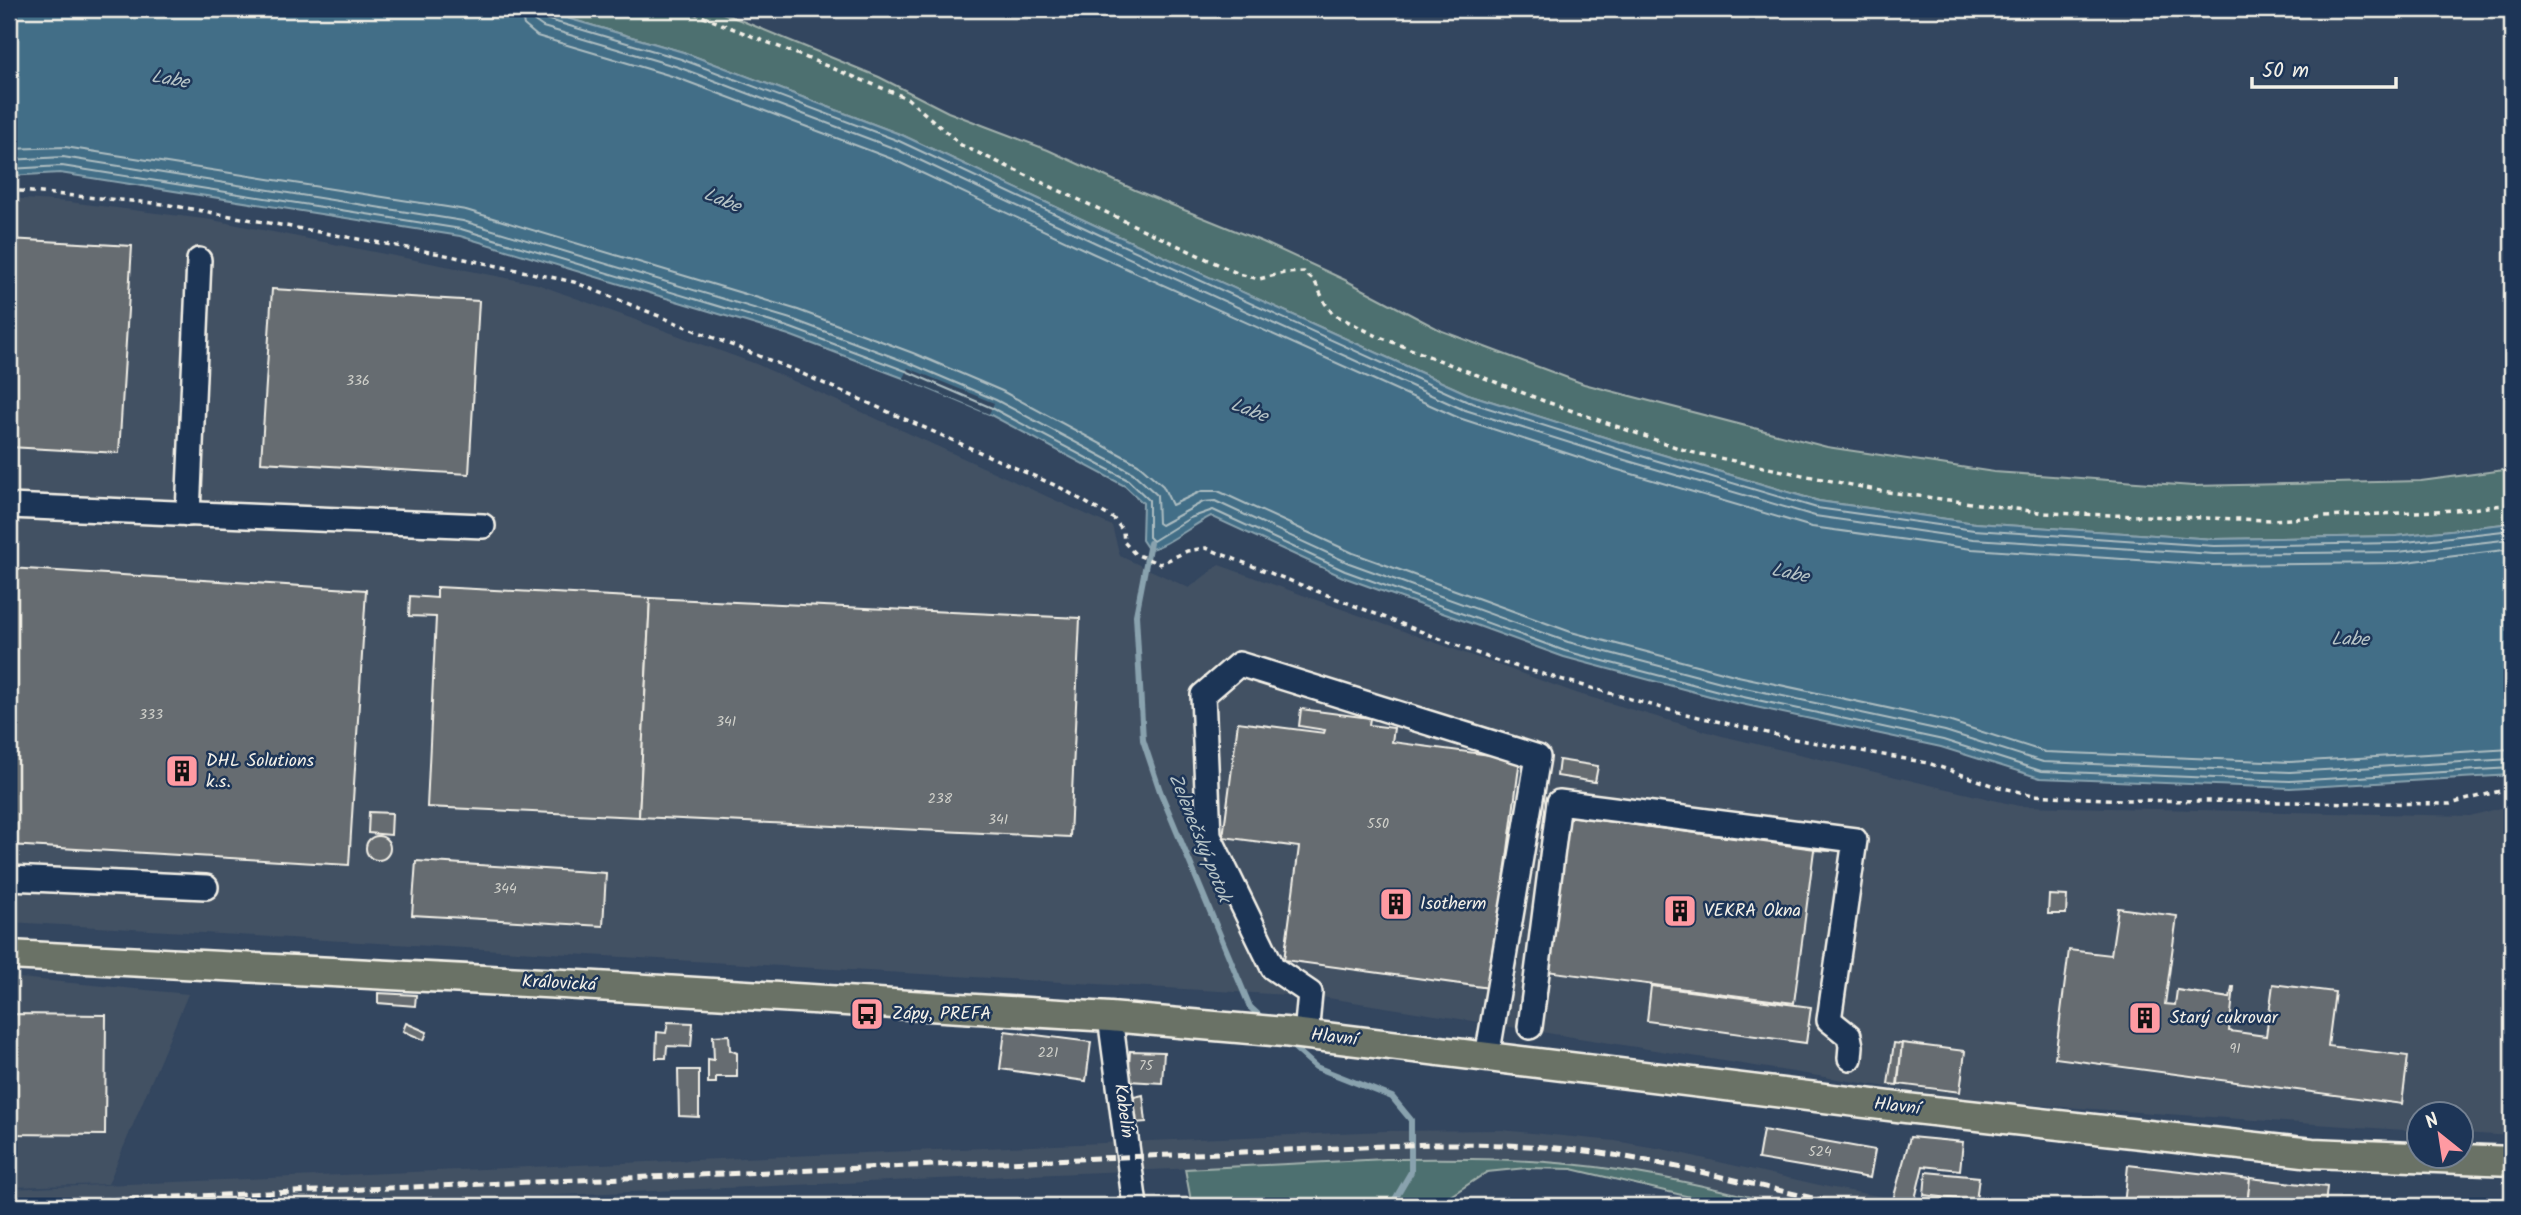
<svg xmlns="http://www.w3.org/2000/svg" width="2521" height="1215" viewBox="0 0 2521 1215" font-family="Kalam,sans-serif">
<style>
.built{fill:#425164}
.green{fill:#4e6f6f;stroke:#a1b0ac;stroke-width:2}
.water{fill:#426e87;stroke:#89a2ae;stroke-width:2}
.pier{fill:#33465f}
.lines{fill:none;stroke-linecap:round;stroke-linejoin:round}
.shore{stroke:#adbdc1;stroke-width:2}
.stream{stroke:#89a2ae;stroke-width:6}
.building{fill:#666c71;stroke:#f4f1e8;stroke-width:2}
.minor-casing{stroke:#f4f1e8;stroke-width:28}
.major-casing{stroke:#f4f1e8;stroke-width:33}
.path{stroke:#f4f1e8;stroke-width:3.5;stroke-dasharray:5 5;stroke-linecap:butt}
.minor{stroke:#1d3557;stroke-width:23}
.major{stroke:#6a7266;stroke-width:28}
.rail{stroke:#f4f1e8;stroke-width:5;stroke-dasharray:10 5;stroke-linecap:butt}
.labels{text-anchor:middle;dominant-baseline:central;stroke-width:5;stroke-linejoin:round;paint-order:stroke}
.number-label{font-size:14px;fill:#d0d0ca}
.poi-label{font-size:18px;fill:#f4f1e8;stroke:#1d3557;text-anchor:start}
.street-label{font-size:18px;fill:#f4f1e8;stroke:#1d3557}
.water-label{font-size:19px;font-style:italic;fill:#b6c3c6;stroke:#1d3557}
</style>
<rect width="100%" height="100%" fill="#33465f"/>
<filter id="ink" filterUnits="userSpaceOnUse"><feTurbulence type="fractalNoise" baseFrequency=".0143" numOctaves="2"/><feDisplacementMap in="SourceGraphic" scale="14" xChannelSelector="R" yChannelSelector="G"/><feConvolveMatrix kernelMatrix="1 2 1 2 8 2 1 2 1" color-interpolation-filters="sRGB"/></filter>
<g filter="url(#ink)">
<!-- built -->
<g class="built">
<polygon points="9,198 69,202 212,220 537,284 756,364 1112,526 1120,556 1189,588 1219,565 1579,694 1722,736 2019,806 2470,816 2512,805 2512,1136 2462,1133 2462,1114 2420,1114 2419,1131 1975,1101 1322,997 9,922"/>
<polygon points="9,977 188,994 108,1184 9,1187"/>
<polygon points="1501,1130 1615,1141 1662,1149 1828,1187 1932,1206 1785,1206 1699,1185 1618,1170 1538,1161 1432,1158 300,1206 9,1206 9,1189 1385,1131"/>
</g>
<!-- green -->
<g class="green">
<polygon points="536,9 713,9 879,77 948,112 1048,150 1135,190 1263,242 1345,280 1442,331 1584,384 1827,447 1994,472 2193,486 2421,481 2512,469 2512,523 2397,536 2214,539 1975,523 1819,501 1623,443 1468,394 1103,229 902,135 683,52"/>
<path d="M1386,1159C1463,1158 1540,1158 1617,1170C1674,1178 1730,1192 1785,1206H1728L1572,1169L1526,1168L1487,1172L1443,1201L1440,1206H1192L1185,1169Z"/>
</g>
<!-- water -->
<path class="water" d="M9,9H536L683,52L902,135L1103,229L1468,394L1623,443L1818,501L1975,523L2214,539L2397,536L2512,523V775L2290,788L2040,778L1941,747L1732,702L1564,657L1343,577L1211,516C1194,524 1163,549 1148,549L1142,540L1143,503L1125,486L989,414L903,378L789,335L460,236L60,173L9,176Z"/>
<!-- pier -->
<polygon class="pier" points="908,368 994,403 989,414 903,378"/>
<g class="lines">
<!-- shore -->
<g class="shore">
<polyline points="520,9 524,25 537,36 675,77 892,159 1092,253 1459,418 1615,469 1812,527 1972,549 2213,565 2398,563 2512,549"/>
<polyline points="531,9 533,20 543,27 678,67 896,149 1096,243 1462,409 1618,458 1815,516 1973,539 2214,554 2398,552 2512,539"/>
<polyline points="540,9 541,15 546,19 681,59 899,141 1100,235 1466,401 1621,450 1817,508 1974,530 2214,546 2397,543 2512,530"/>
<polyline points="9,149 65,147 466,210 798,310 913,353 1002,391 1138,464 1163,486 1172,505 1202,491 1218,491 1353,553 1571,632 1738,676 1948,721 2045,752 2290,762 2512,749"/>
<polyline points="9,160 63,157 463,221 794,320 909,363 996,400 1133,473 1157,495 1158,523 1161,525 1203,502 1215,501 1349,563 1568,642 1736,686 1945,731 2043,762 2290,772 2512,759"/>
<polyline points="9,169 62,166 461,229 791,328 906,371 992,408 1128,480 1149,500 1149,537 1153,541 1190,518 1213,510 1345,571 1565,651 1734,695 1943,740 2041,771 2290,781 2512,768"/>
</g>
<!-- stream -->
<g class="stream">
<polyline points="1150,543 1136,615 1143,740 1160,791 1250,1007 1263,1019"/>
<polyline points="1289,1043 1316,1067 1392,1097 1411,1120 1411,1172 1391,1206"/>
</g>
</g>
<!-- building -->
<g class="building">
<polygon points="9,239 132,246 119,453 9,447"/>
<polygon points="272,289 479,301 469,474 261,462"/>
<polygon points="9,568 366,590 349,865 9,845"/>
<polygon points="437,587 650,598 639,817 427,807 436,617 409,616 410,596 437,598"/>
<polygon points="650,598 1080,618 1070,837 639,817"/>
<polygon points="1301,709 1370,718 1369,725 1394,728 1392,742 1520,759 1490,988 1284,960 1299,847 1223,837 1238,722 1324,733 1325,730 1299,726"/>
<polygon points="1559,760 1598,766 1595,782 1557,776"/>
<polygon points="369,812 392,813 391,835 368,833"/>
<polygon points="1567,816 1831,851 1814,850 1794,1003 1546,971"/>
<circle cx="378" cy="848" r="12"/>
<polygon points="416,861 606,873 603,926 412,915"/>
<polygon points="2049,895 2067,896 2066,914 2048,914"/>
<polygon points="2118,908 2177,916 2165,1004 2175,1005 2177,990 2230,998 2232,987 2234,987 2229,1031 2266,1036 2273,984 2335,992 2328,1046 2408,1056 2402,1104 2055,1058 2069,950 2111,955"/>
<polygon points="1651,986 1811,1007 1806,1043 1647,1021"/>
<polygon points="378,993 416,995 415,1006 378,1003"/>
<polygon points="9,1014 106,1015 105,1135 9,1134"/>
<polygon points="668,1022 693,1023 691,1047 667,1046 666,1058 656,1058 657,1032 666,1033"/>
<polygon points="406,1023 427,1032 424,1040 403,1031"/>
<polygon points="1005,1031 1091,1042 1086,1081 1000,1069"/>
<polygon points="729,1035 730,1050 737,1053 737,1077 716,1077 716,1083 708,1083 708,1059 714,1060 713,1036"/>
<polygon points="1894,1043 1902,1044 1897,1085 1888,1084"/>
<polygon points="1902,1043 1965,1051 1960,1092 1898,1084"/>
<polygon points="1130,1051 1164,1052 1162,1083 1128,1081"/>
<polygon points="678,1070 699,1070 699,1117 679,1116"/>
<polygon points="1143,1095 1146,1122 1134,1123 1130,1098"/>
<polygon points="1763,1130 1875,1150 1870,1178 1758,1159"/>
<polygon points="1910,1137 1963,1142 1960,1170 1923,1166 1914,1203 1893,1200"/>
<polygon points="2128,1165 2250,1179 2247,1206 2124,1206"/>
<polygon points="1926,1172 1979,1177 1976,1201 1924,1195"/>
<polygon points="2250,1178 2327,1187 2325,1206 2247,1206"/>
</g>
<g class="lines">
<defs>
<g id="minor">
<polyline points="9,506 483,526"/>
<polyline points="188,514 199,260"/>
<polyline points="9,878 206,887"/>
<polyline points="1110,1017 1135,1206"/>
<polyline points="1530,1027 1559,802 1855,840 1829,1020 1849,1036 1851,1046 1850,1058"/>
<polyline points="1306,1035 1310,993 1273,968 1209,836 1203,695 1239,664 1538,757 1487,1057"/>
</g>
<polyline id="major" points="9,955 563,984 1110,1017 1284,1032 1906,1108 2312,1153 2512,1161"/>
</defs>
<!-- minor casing -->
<use href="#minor" class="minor-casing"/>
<!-- major casing -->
<use href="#major" class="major-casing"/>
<!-- path -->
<g class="path">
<polyline points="684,9 907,98 961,145 1239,274 1259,279 1284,273 1304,272 1315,282 1325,303 1333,314 1377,336 1544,401 1690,452 1881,491 2046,513 2270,520 2471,509 2512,504"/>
<polyline points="9,190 164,204 441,254 574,282 789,368 1061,488 1114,519 1123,531 1124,542 1135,554 1160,564 1187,551 1206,548 1497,661 1669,710 1789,738 1928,763 1995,786 2033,795 2122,800 2450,804 2512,788"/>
</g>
<!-- minor -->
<use href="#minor" class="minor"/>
<!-- major -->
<use href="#major" class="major"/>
<!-- rail -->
<path class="rail" d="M9,1204L1432,1144C1492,1144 1554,1145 1614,1155C1694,1168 1771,1190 1850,1206"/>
</g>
</g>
<!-- icons -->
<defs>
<symbol id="building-square" viewBox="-11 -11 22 22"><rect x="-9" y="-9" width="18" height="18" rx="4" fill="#ff9aa2" stroke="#1d3557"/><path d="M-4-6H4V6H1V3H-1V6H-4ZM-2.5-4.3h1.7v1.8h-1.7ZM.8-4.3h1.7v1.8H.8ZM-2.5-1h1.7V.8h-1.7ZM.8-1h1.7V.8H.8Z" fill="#111"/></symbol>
<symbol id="bus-square" viewBox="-11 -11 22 22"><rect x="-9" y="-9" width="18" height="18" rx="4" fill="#ff9aa2" stroke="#1d3557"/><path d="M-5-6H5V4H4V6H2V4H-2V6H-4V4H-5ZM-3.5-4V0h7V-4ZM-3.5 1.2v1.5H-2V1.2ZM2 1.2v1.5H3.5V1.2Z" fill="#111"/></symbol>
</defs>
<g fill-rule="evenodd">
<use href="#building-square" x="163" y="752" width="38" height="38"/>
<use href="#building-square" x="1377" y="885" width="38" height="38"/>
<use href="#building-square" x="1661" y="892" width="38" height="38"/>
<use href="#bus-square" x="848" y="995" width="38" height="38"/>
<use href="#building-square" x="2126" y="999" width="38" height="38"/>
</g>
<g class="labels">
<!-- number labels -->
<g class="number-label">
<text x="358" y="381">336</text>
<text x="151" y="715">333</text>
<text x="726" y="722">341</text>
<text x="940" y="799">238</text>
<text x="998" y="820">341</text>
<text x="1378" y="824">550</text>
<text x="505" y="889">344</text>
<text x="2235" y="1049">91</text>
<text x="1048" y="1053">221</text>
<text x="1146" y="1066">75</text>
<text x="1820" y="1152">524</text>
</g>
<!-- poi labels -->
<g class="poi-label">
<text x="206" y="761">DHL Solutions<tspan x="206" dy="21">k.s.</tspan></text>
<text x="1420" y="904">Isotherm</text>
<text x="1704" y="911">VEKRA Okna</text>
<text x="892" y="1014">Zápy, PREFA</text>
<text x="2170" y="1018">Starý cukrovar</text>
</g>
<!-- street labels -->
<g class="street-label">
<text transform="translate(559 984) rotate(3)">Královická</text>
<text transform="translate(1334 1038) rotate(7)">Hlavní</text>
<text transform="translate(1897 1107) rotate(7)">Hlavní</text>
<text transform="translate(1123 1111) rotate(82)">Kabelín</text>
</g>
<!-- water labels -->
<g class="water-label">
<text transform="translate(170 80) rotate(10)">Labe</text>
<text transform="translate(722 201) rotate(22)">Labe</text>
<text transform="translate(1249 411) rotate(21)">Labe</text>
<text transform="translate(1790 574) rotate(12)">Labe</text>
<text transform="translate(2350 640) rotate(1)">Labe</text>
<text transform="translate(1199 838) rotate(68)">Zelenečský potok</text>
</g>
</g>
<!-- margin -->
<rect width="2521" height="1215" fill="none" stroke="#1d3557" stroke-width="35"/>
<rect x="18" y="18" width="2486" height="1180" fill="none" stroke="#f4f1e8" stroke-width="2.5" filter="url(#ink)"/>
<!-- north arrow -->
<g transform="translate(2440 1135) rotate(330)"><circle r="33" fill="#1d3557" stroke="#738091" stroke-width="2"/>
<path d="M0-5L12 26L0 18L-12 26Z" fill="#ff9aa2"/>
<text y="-10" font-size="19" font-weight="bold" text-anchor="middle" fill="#f4f1e8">N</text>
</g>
<!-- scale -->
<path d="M2252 77v10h144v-10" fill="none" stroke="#f4f1e8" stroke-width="3.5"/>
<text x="2262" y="77" font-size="21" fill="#f4f1e8" stroke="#1d3557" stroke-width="5" paint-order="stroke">50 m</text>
</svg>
